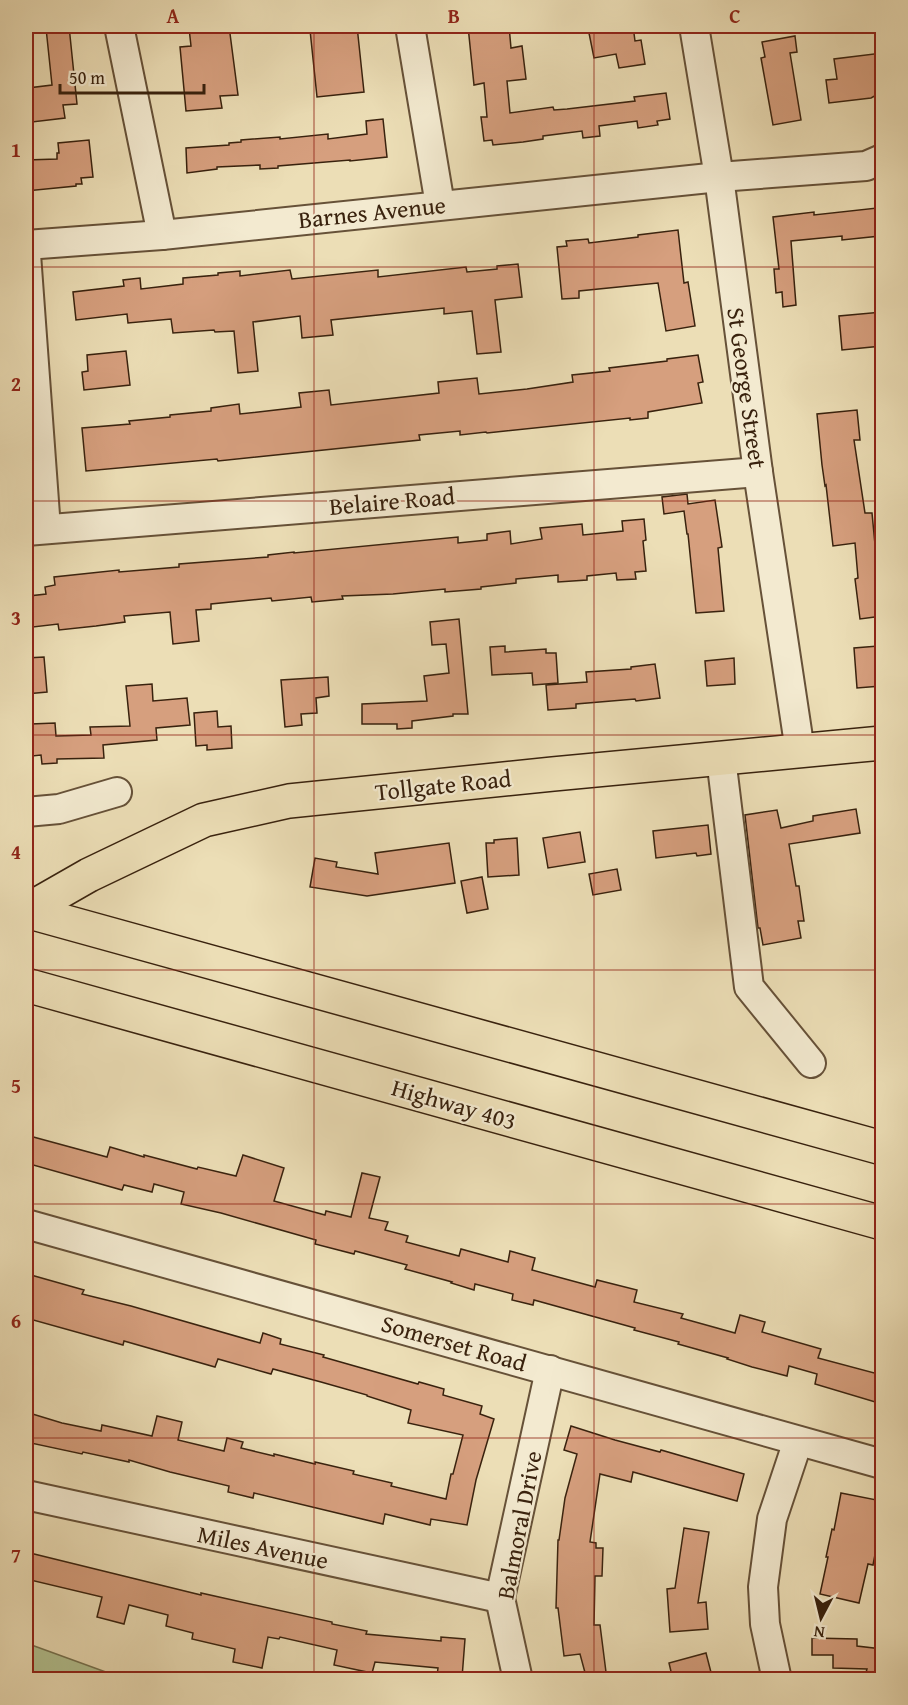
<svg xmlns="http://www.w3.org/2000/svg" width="908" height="1705" viewBox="0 0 908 1705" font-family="'Gentium Book Plus',serif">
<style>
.green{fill:#b3c291;stroke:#767250;stroke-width:1.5}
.building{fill:#d69f7e;stroke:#39220e;stroke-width:1.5}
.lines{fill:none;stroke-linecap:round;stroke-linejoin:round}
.minor-casing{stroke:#665138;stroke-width:32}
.major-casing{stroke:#39220e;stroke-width:36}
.highway-casing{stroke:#39220e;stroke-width:36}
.minor{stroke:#f3ead0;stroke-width:28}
.major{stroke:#ecdeb6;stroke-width:33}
.highway{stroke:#ecdeb6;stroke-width:33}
.grid{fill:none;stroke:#8f2418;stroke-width:1.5;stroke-opacity:0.55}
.labels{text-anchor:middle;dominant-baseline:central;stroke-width:4.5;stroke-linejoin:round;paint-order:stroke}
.street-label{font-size:24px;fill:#39220e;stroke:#f3ead0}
.neatline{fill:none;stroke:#8f2418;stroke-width:2}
.grid-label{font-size:20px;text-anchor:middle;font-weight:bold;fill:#8f2418}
</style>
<rect width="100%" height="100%" fill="#ecdeb6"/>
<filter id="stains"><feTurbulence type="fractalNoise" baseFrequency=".00333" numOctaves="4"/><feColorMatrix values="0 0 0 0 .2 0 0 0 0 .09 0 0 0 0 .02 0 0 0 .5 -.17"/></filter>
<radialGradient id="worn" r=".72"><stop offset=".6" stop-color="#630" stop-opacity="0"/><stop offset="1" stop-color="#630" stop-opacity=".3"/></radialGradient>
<!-- green -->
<polygon class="green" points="26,1643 125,1679 26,1679"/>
<!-- building -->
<g class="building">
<polygon points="69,26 77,104 63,105 65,118 32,122 28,88 52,85 46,28"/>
<polygon points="212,26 229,26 238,95 220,96 222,108 186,111 180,47 191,46 189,28"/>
<polygon points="329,26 357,26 364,92 317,97 310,30 330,28"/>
<polygon points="468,26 509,26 511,48 522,46 526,79 507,81 510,113 553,107 554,110 567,109 635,101 634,97 666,93 670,119 657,121 658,125 638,128 637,121 599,126 600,136 583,138 582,131 543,136 543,139 523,142 493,145 492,140 484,141 481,117 487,117 484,83 474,85"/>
<polygon points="633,26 635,41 641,40 645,64 619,68 616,54 594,58 589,33"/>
<polygon points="795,36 797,52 790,53 801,120 773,125 761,58 765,57 762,42"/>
<polygon points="882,53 882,92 871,98 829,103 826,80 837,79 834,59"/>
<polygon points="383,119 387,157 350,161 350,160 278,166 278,168 260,169 260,165 217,167 217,169 187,173 186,148 229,145 229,143 241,142 241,140 280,137 280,139 328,134 328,139 367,134 366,121"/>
<polygon points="89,140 93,177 81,178 82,184 76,184 76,186 26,191 26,160 57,159 57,153 59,153 58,143"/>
<polygon points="877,208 880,236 842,240 842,236 791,241 796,305 783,307 782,292 776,293 774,269 779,269 773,217 814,212 814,215"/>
<polygon points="678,230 684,283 688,282 695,326 666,331 658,283 579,291 579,298 562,299 557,247 567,246 566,241 588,239 589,243 638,237 638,235"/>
<polygon points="518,264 522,297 495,300 501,352 477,354 472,311 444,314 444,308 331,320 333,335 302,338 300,316 253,322 258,371 238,373 234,331 215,332 214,330 173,333 171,319 128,323 127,314 76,320 73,292 124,286 123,280 140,278 141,289 183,284 183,278 218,275 218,273 240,271 240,276 290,270 292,279 378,270 378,277 466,267 467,272 497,269 497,266"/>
<polygon points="882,312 882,346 842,350 839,316"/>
<polygon points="126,351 130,385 84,390 82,372 88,371 87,355"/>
<polygon points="698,355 703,382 698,383 702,403 648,412 648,418 630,420 630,418 487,433 486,432 460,435 460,431 419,435 420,440 218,461 217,459 86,471 82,428 130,424 129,421 170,417 170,415 211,411 211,408 239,404 240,414 301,407 299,393 329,390 331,405 439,393 438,382 477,378 479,394 527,389 573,382 572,375 610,371 609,368 667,361 667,359"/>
<polygon points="857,410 860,440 854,440 865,513 872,513 878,576 882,575 882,616 860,619 855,579 858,578 855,543 833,546 826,485 825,486 822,465 817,414"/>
<polygon points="687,494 688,504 715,500 722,547 718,548 724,611 696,613 688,534 687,534 684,511 664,514 662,497"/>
<polygon points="644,519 646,540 643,541 646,571 635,572 636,579 617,580 616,573 587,576 587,580 558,582 558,575 516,579 516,583 481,587 481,589 445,592 445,589 393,594 342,596 343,599 312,602 311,597 272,601 271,598 211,604 211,609 196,610 199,641 173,644 170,612 124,616 125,622 96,626 59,630 58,624 33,627 29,596 46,594 45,587 55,585 54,577 119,570 119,572 179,567 179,564 268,557 268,555 294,552 294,553 458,537 458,543 487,540 487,534 510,531 511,544 542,539 540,528 582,524 583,535 623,531 622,521"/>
<polygon points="459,619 468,714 453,714 453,716 412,721 412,728 397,729 397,724 362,724 362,704 427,701 424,676 449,673 446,644 432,645 430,622"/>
<polygon points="505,646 505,652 546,649 546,653 556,653 558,683 533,685 532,673 492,675 490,647"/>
<polygon points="878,646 881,686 857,688 854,648"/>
<polygon points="44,657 47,692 26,694 26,658"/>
<polygon points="734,658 735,684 707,686 705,661"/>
<polygon points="655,664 660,698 636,701 635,699 576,704 576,708 548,710 546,685 587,682 586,672 631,669 631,667"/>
<polygon points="328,677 329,696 316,698 317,713 301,714 302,725 285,727 281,680"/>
<polygon points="152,684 153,701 187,698 190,725 156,728 157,740 103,745 104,758 57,759 57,763 42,764 41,755 32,756 31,724 55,723 56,736 91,735 90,727 130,726 126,686"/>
<polygon points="217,711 218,727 231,726 232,748 207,750 207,745 196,746 194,713"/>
<polygon points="856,809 860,833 789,844 796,886 799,886 804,921 798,921 801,938 763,945 760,928 758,928 745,815 777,810 781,828 813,821 813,816"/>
<polygon points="708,825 711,854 697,856 696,853 656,858 653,831"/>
<polygon points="580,832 585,862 548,868 543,838"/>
<polygon points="517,838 519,875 488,877 486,843 494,843 494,840"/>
<polygon points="449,843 455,883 367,896 310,887 315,858 337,862 336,867 378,874 375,853"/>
<polygon points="617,869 621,890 593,895 589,874"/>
<polygon points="482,877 488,909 467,913 461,881"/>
<polygon points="26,1135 107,1157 110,1147 144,1157 144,1155 197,1169 198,1167 236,1176 243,1155 284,1168 274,1201 325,1215 326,1211 351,1217 362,1173 380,1177 369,1218 388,1222 385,1230 408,1236 406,1242 459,1256 461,1249 508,1262 510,1251 535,1258 532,1270 595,1287 597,1280 637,1290 634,1302 683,1314 681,1318 735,1333 740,1315 765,1322 762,1332 821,1349 818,1358 882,1375 882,1404 815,1384 817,1374 789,1366 787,1376 752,1367 727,1359 728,1358 678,1344 679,1342 634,1330 635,1328 534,1300 533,1305 512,1300 513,1294 475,1284 474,1290 451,1283 452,1282 405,1269 407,1265 355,1251 354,1254 315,1244 316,1240 221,1213 181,1204 184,1192 154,1184 152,1192 124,1185 122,1190 26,1163"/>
<polygon points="31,1275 84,1290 82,1294 131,1306 260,1343 263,1333 281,1339 280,1344 324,1355 323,1357 418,1384 419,1382 444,1389 443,1395 482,1406 480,1414 494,1419 476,1480 467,1525 431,1519 430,1525 385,1514 383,1524 254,1493 253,1498 228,1492 229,1486 170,1472 129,1460 129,1462 83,1452 82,1454 26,1442 26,1412 62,1423 101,1431 102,1425 152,1436 157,1416 182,1422 178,1440 224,1451 227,1438 243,1442 241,1448 274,1456 274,1454 315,1464 315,1462 354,1471 353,1474 392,1483 391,1486 446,1499 451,1474 453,1474 463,1435 408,1423 411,1410 367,1396 367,1395 321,1382 273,1369 271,1374 218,1359 215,1367 124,1341 123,1345 26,1318 26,1294"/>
<polygon points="571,1426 615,1440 660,1452 661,1450 744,1474 737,1501 633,1472 631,1482 600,1474 590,1542 596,1543 596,1548 603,1548 602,1576 595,1576 594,1625 600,1625 607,1680 587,1680 580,1654 564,1656 558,1608 556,1608 558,1540 559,1540 565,1498 577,1454 564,1450"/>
<polygon points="841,1493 882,1501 882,1529 880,1529 873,1565 868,1564 859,1603 820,1594 828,1557 826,1557 832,1529 834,1530"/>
<polygon points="684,1528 709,1532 698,1603 706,1602 708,1629 670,1632 667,1589 675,1588"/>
<polygon points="26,1552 201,1595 201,1593 332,1622 332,1624 367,1631 366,1634 441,1641 441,1637 465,1639 462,1678 437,1676 438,1668 375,1662 372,1673 334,1665 337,1650 280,1637 279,1639 268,1637 262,1668 233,1662 235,1649 192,1639 193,1633 166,1626 168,1615 129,1605 124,1624 97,1617 102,1597 26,1579"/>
<polygon points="812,1638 857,1639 857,1646 882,1649 882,1678 865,1676 867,1669 833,1668 833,1655 812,1655"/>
<polygon points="706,1653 713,1680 673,1680 669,1663"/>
</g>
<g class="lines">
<defs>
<g id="minor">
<polyline points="119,26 162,235"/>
<polyline points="410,26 440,205"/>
<polyline points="694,26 719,177 758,472 800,751"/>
<polyline points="26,245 162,235 719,177 866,166 882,159"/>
<polyline points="26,254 46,529"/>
<polyline points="26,531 758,472"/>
<polyline points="721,758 749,987 811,1063"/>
<polyline points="26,812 59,809 117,792"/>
<polyline points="26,1224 882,1464"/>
<polyline points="26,1495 500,1598"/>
<polyline points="518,1680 500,1598 550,1370"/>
<polyline points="777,1680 765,1624 763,1587 772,1519 798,1441"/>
</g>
<polyline id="major" points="26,911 89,875 204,820 289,801 553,774 882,743"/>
<g id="highway">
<polyline points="26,911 882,1148"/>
<polyline points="26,985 882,1223"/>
</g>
</defs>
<!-- minor casing -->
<use href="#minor" class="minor-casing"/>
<!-- major casing -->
<use href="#major" class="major-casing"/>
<!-- highway casing -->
<use href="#highway" class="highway-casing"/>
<!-- minor -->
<use href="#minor" class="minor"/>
<!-- major -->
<use href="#major" class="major"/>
<!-- highway -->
<use href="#highway" class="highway"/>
</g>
<!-- grid -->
<path class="grid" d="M314,26V1680M594,26V1680M26,267H882M26,501H882M26,735H882M26,970H882M26,1204H882M26,1438H882"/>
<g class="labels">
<!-- street labels -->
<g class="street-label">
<text transform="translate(372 212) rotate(-6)">Barnes Avenue</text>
<text transform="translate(747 388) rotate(82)">St George Street</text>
<text transform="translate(392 501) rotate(-5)">Belaire Road</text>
<text transform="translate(443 785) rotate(-6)">Tollgate Road</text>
<text transform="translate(454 1104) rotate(16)">Highway 403</text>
<text transform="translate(454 1343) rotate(16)">Somerset Road</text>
<text transform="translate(519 1525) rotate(-79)">Balmoral Drive</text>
<text transform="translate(263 1547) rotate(12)">Miles Avenue</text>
</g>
</g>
<!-- margin -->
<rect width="908" height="1705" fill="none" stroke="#ecdeb6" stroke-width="66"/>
<!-- north arrow -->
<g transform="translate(821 1618) rotate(187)" stroke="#f3ead0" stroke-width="4.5" paint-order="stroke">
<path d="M0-4.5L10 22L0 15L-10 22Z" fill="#39220e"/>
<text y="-9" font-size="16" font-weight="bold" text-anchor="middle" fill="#39220e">N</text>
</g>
<!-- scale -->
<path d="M60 84v9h144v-9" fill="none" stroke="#39220e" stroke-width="3"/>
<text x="69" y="84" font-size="18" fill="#39220e" stroke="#f3ead0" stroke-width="4.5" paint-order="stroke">50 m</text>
<rect x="33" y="33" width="842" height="1639" class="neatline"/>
<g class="grid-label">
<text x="173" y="23">A</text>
<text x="454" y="23">B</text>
<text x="735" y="23">C</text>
<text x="16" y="157">1</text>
<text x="16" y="391">2</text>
<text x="16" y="625">3</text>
<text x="16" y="859">4</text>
<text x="16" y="1093">5</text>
<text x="16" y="1328">6</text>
<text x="16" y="1562">7</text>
</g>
<rect width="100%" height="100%" filter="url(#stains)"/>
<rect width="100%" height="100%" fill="url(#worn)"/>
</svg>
